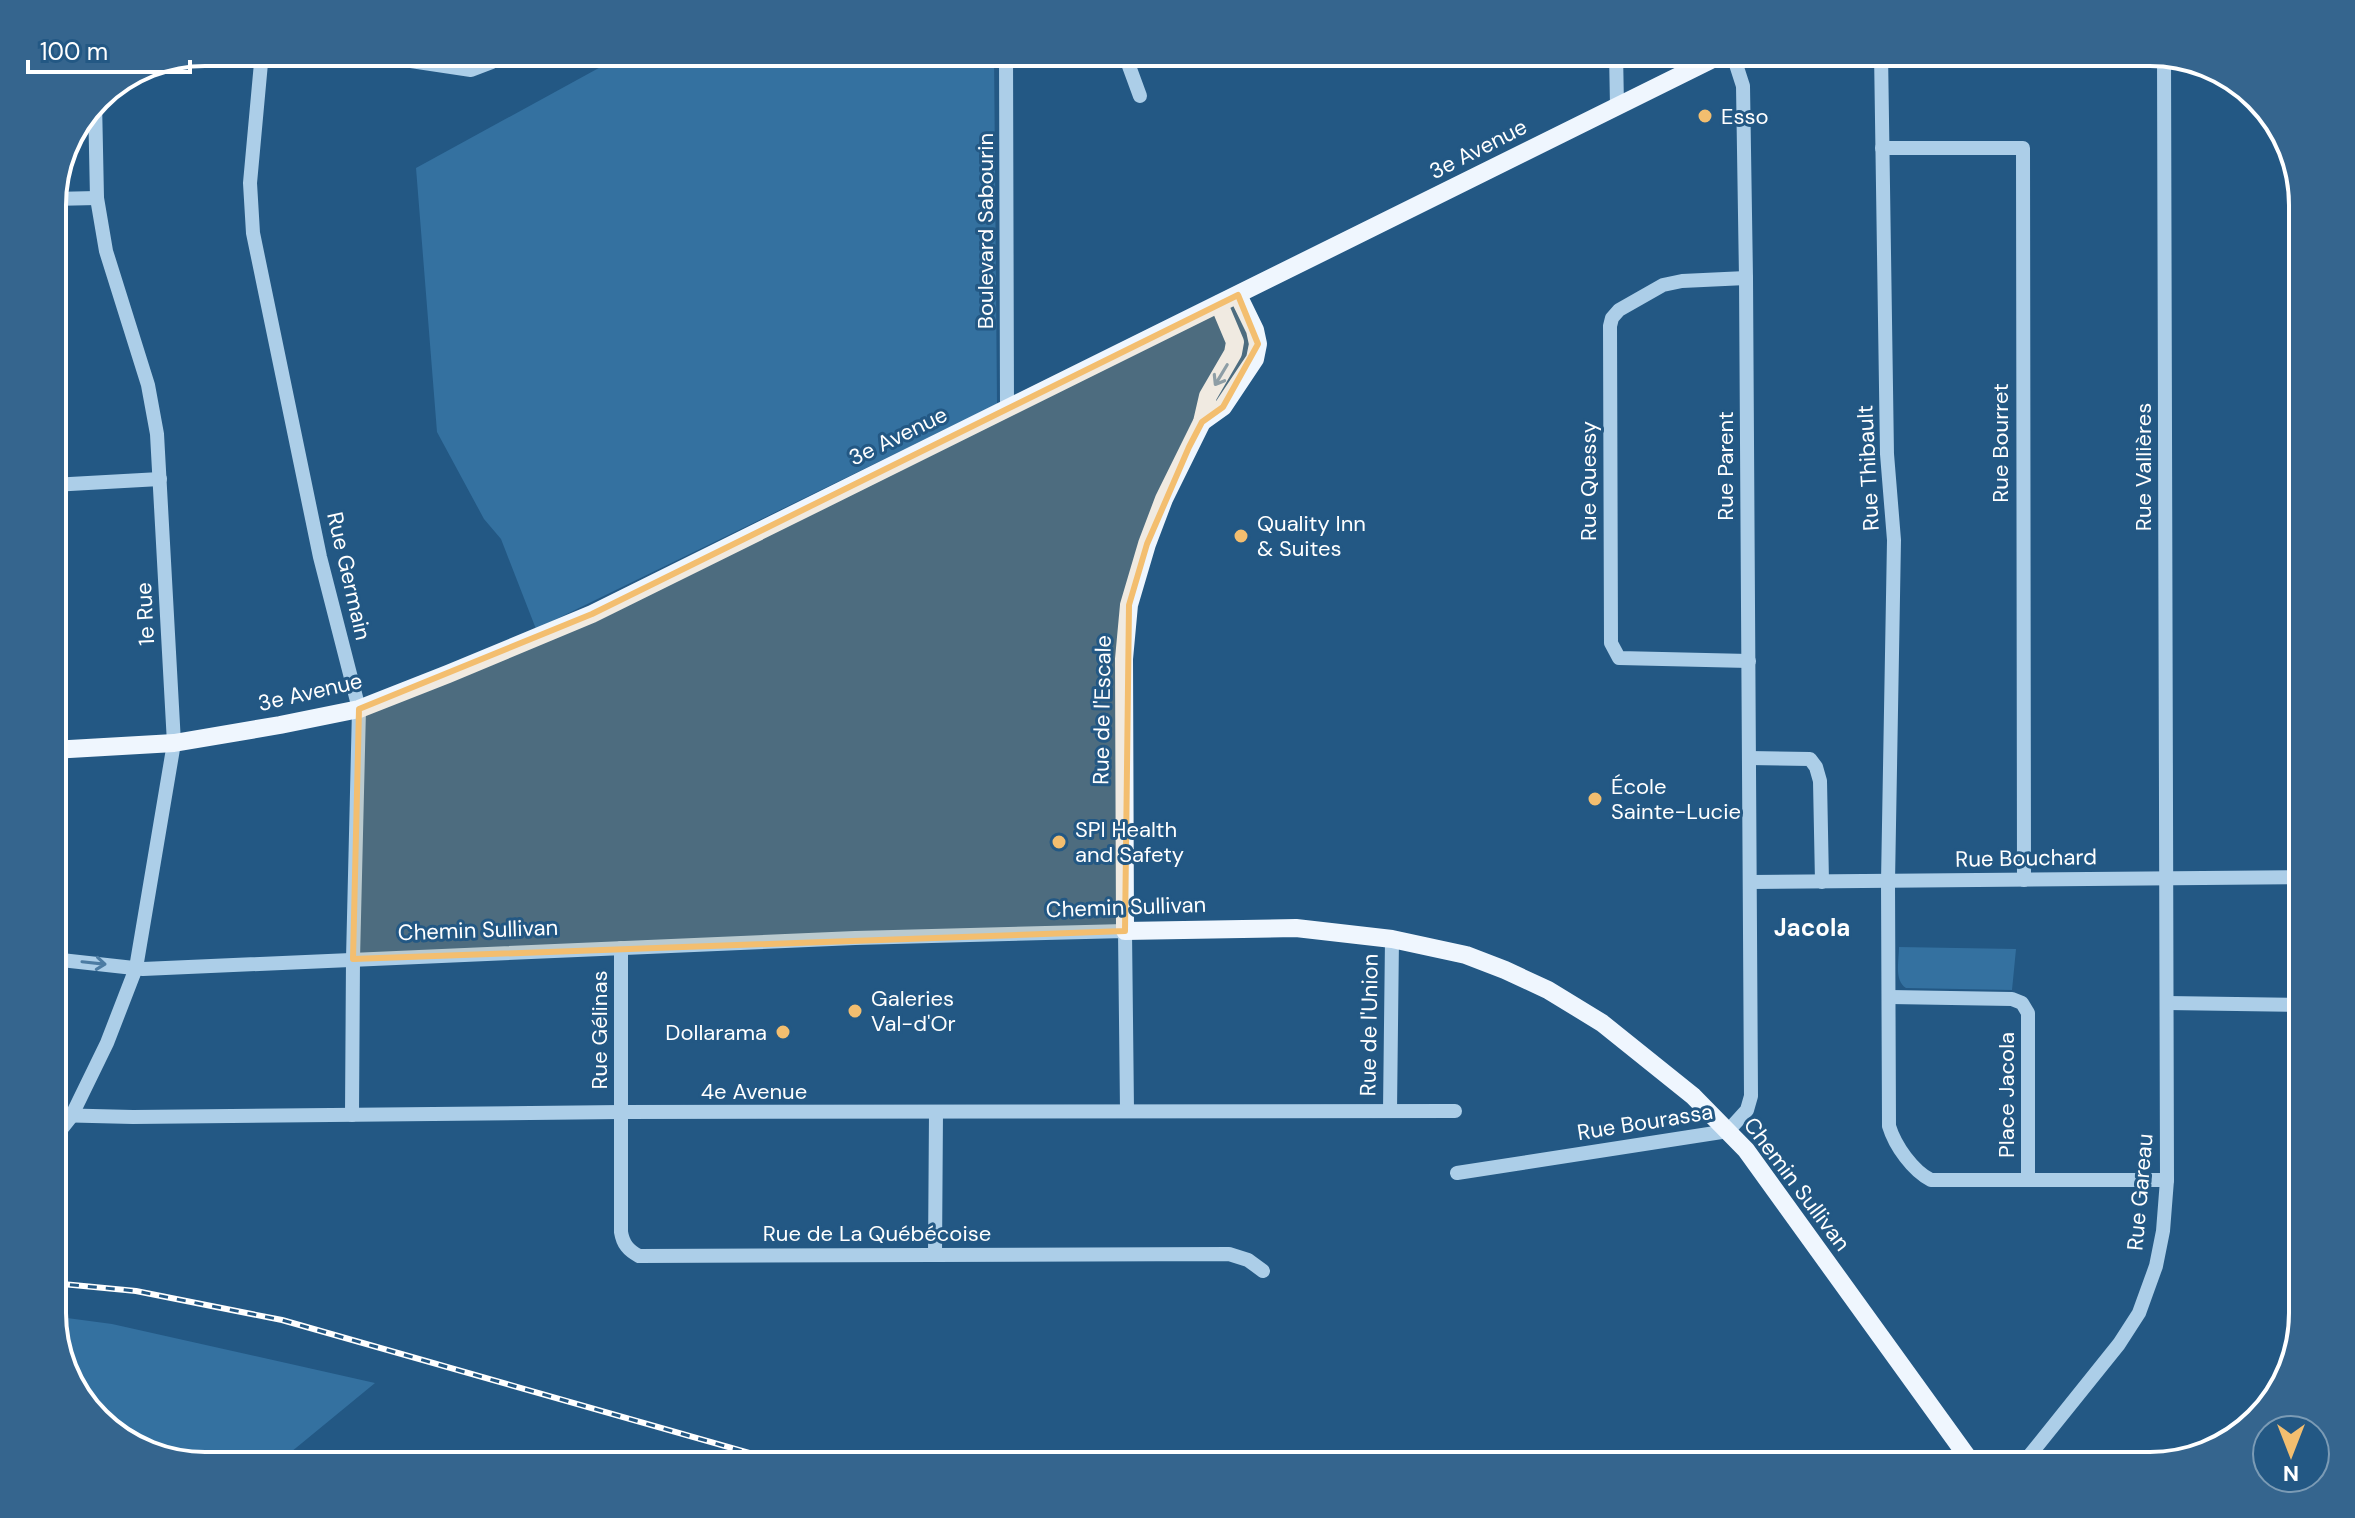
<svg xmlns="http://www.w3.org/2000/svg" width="2355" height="1518" viewBox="0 0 2355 1518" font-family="'DM Sans',sans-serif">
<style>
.green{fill:#3471a0}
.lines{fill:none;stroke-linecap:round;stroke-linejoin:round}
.minor{stroke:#accee8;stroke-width:14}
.major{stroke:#eff6fe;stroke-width:18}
.rail-casing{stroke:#fff;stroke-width:6}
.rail{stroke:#235884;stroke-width:3;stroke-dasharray:9;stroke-linecap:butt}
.oneway{stroke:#7597b5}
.oneway2{stroke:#4c7ba2}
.marked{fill:#f3be6f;fill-opacity:0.2;stroke:#f3be6f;stroke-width:6;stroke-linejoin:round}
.poi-dot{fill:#f3be6f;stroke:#235884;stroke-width:3}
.labels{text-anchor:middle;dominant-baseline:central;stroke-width:6;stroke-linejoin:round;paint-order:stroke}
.poi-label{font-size:22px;fill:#fff;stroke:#235884;text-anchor:start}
.street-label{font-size:22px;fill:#fff;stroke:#235884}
.neighbourhood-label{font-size:24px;font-weight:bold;fill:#fff;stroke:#235884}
.rim{fill:none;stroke:#fff;stroke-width:4}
</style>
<rect width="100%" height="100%" fill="#235884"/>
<!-- green -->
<g class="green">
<polygon points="628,52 994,52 997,404 536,629 501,539 484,519 437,432 416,168"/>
<path d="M1899,947L2016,949L2012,990L1906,988C1894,980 1899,961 1899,947Z"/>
<polygon points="52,1316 112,1324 375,1383 274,1466 205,1466 120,1441 78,1396 84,1389 85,1384 76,1379 70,1381 52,1323"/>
</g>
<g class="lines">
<!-- minor -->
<g class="minor">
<polyline points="262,52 250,183 253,233 320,557 359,709 353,959 352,1115"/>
<polyline points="351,52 471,70 492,62"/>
<polyline points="1006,52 1007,409"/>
<polyline points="1126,52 1129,66 1140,96"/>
<polyline points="1616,52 1617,106"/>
<path d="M1881,52L1887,454L1894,540L1888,882L1889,1126C1895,1146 1913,1171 1931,1180H2167"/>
<polyline points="1882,148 2023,148 2024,880"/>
<polyline points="52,199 97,198"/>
<polyline points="1746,278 1682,281 1663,285 1619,310 1612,318 1610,326 1611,643 1619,658 1749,661"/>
<polyline points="52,485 160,479"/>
<polyline points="1749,758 1810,759 1816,767 1820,781 1822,882"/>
<polyline points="1750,882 2303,877"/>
<path d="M621,948V1232C623,1244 628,1250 639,1256L1229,1254L1248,1260L1263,1271"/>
<polyline points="52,959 143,969 855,938 1125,931 1127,1110"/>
<polyline points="1890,997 2012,999 2022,1003 2028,1013 2028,1179"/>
<polyline points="2167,1003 2303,1005"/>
<polyline points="1390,1111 1392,939"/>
<polyline points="52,1115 133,1117 621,1112 1455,1111"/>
<polyline points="52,1141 71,1117 107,1043 136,968 174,743 157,434 148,385 106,251 97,198 95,101"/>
<polyline points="1457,1173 1728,1131 1747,1110 1751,1096 1746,278 1743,86 1732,52"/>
<polyline points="935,1254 936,1112"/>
<polyline points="2021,1466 2119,1344 2139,1313 2156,1266 2163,1231 2167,1180 2164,56"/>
</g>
<!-- major -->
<g class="major">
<polyline points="1219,304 1235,342 1233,353 1208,396 1202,422 1164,499 1147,544 1129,605 1124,659 1125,931 1296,928 1392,939 1466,955 1505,970 1548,990 1602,1023 1693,1096 1746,1150 1974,1466"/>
<polyline points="1202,422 1223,407 1255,359 1258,344 1255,330 1238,295"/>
<polyline points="52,750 174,743 280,725 359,709 448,674 592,614 1727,52"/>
</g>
<defs>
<polyline id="rail" points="52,1283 136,1291 282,1320 795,1466"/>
</defs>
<!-- rail casing -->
<use href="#rail" class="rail-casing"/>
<!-- rail -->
<use href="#rail" class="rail"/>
</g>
<!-- one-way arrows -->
<defs><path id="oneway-shaft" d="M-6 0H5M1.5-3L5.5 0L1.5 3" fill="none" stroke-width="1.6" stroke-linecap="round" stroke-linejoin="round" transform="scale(2)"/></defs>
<use class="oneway" href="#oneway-shaft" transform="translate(1221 375) rotate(121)"/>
<use class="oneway2" href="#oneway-shaft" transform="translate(94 963) rotate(6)"/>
<!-- marked area -->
<path class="marked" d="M1238,295L1258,344L1223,407L1202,422L1189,447L1147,544L1129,605L1125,931L353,959L359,709L592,614Z"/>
<!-- markers -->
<g class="poi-dot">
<circle cx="1705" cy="116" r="8"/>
<circle cx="1241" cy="536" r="8"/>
<circle cx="1595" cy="799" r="8"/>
<circle cx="1059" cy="842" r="8"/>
<circle cx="855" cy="1011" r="8"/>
<circle cx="783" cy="1032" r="8"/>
</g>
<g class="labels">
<!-- poi labels -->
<g class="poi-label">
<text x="1721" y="116">Esso</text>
<text x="1257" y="523">Quality Inn<tspan x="1257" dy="25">&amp; Suites</tspan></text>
<text x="1611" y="786">École<tspan x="1611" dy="25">Sainte-Lucie</tspan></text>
<text x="1075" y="829">SPI Health<tspan x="1075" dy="25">and Safety</tspan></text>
<text x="871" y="998">Galeries<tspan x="871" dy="25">Val-d'Or</tspan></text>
<text x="767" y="1032" text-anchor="end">Dollarama</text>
</g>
<!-- street labels -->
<g class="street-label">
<text transform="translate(1478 149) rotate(-27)">3e Avenue</text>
<text transform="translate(985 231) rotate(-90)">Boulevard Sabourin</text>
<text transform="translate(898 436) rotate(-26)">3e Avenue</text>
<text transform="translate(2000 443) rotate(-90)">Rue Bourret</text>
<text transform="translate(1725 466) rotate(-90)">Rue Parent</text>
<text transform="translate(2143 467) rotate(-90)">Rue Vallières</text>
<text transform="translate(1868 468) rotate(-93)">Rue Thibault</text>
<text transform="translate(1588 481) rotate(-90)">Rue Quessy</text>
<text transform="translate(349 576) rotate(77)">Rue Germain</text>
<text transform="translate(145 614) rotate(-93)">1e Rue</text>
<text transform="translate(310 692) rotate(-13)">3e Avenue</text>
<text transform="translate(1102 710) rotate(-89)">Rue de l'Escale</text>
<text transform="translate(2026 858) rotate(-1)">Rue Bouchard</text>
<text transform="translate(1126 907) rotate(-2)">Chemin Sullivan</text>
<text transform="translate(478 930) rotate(-2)">Chemin Sullivan</text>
<text transform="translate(1369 1025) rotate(-89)">Rue de l'Union</text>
<text transform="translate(599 1030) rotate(-90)">Rue Gélinas</text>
<text x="754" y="1091">4e Avenue</text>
<text transform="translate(2006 1095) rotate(-90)">Place Jacola</text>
<text transform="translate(1645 1122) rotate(-9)">Rue Bourassa</text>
<text transform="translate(1797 1184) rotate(53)">Chemin Sullivan</text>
<text transform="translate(2140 1192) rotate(-85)">Rue Gareau</text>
<text x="877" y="1233">Rue de La Québécoise</text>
</g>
<!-- neighbourhood labels -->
<g class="neighbourhood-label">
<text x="1812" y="927">Jacola</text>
</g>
</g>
<!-- crop -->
<path d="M0 0H2355V1518H0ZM205 66H2150A139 139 0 0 1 2289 205V1313A139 139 0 0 1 2150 1452H205A139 139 0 0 1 66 1313V205A139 139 0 0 1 205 66Z" fill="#35658e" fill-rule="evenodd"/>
<path class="rim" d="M205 66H2150A139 139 0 0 1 2289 205V1313A139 139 0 0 1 2150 1452H205A139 139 0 0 1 66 1313V205A139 139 0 0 1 205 66Z"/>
<!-- north arrow -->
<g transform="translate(2291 1454) rotate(180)"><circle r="38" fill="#235884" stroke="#7b9bb5" stroke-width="2"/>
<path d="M0-6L14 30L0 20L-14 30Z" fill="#f3be6f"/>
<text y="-12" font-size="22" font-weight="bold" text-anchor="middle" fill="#ffffff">N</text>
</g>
<!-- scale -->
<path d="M28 60v12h162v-12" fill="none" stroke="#ffffff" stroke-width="4"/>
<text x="40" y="60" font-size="24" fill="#ffffff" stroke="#235884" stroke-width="6" paint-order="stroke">100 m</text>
</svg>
